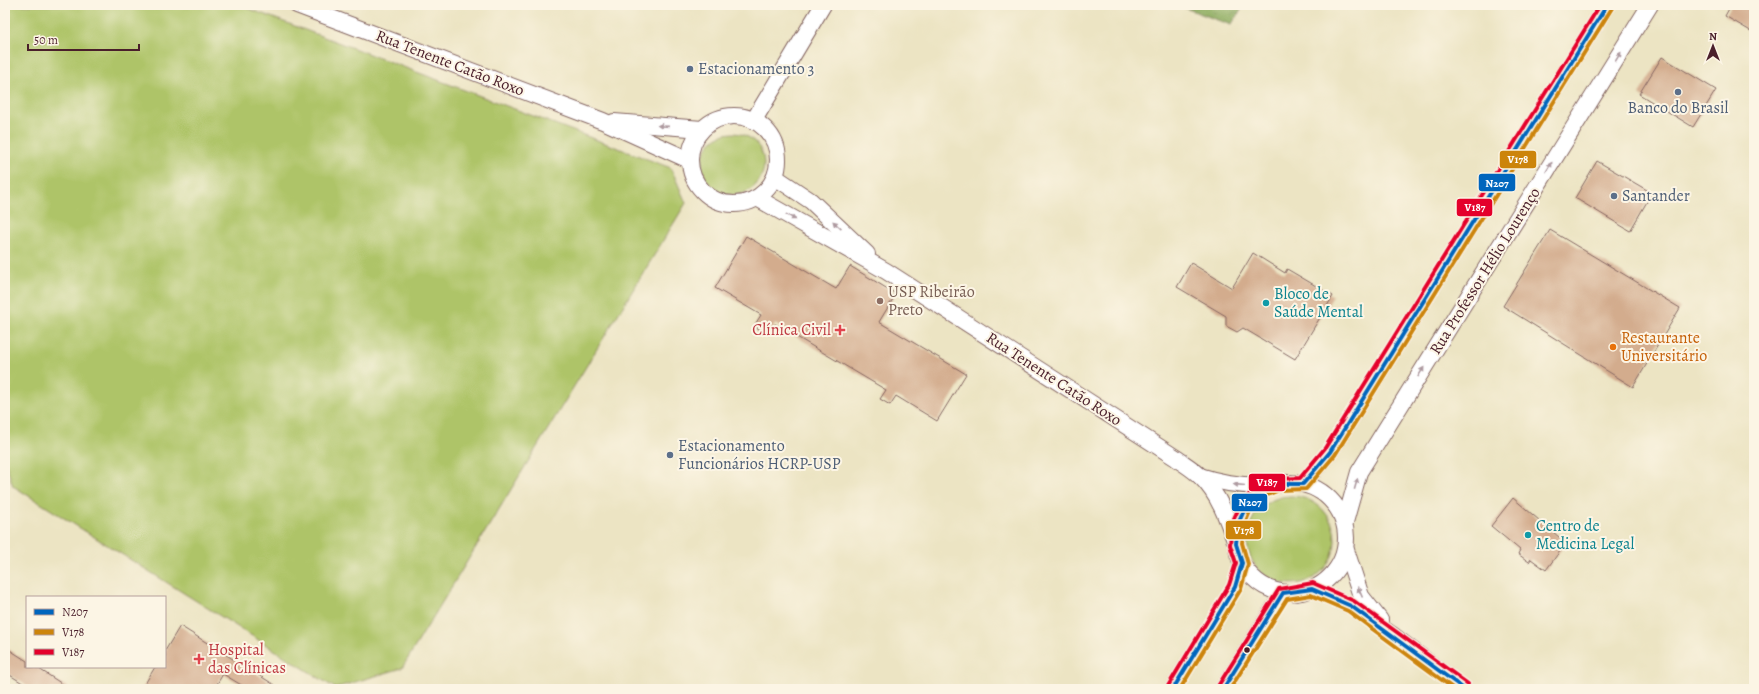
<svg xmlns="http://www.w3.org/2000/svg" width="1759" height="694" viewBox="0 0 1759 694" font-family="Alegreya,serif">
<style>
.grass{fill:#aec468;stroke:#7c724a}
.forest{fill:url(#forest-crowns);stroke:#6a6444}
.building{fill:#d3ac8d}
.lines{fill:none;stroke-linecap:round;stroke-linejoin:round}
.street-casing{stroke:#836460;stroke-width:18}
.street{stroke:#fff;stroke-width:16}
.bus-1-casing{stroke:#fcf5e5;stroke-width:7}
.bus-2-casing{stroke:#fcf5e5;stroke-width:7}
.bus-3-casing{stroke:#fcf5e5;stroke-width:7}
.bus-1{stroke:#0065bd;stroke-width:4}
.bus-2{stroke:#cc840b;stroke-width:4}
.bus-3{stroke:#e4002b;stroke-width:4}
.oneway{fill:#ae9aa0}
.service-dot{fill:#5c6f8a;stroke:#fcf5e5;stroke-width:1.5}
.education-dot{fill:#8d6e63;stroke:#fcf5e5;stroke-width:1.5}
.culture-dot{fill:#0f9aa8;stroke:#fcf5e5;stroke-width:1.5}
.health-dot{fill:#e0444e;stroke:#fcf5e5;stroke-width:1.5}
.food-dot{fill:#e8710a;stroke:#fcf5e5;stroke-width:1.5}
.bus-dot{fill:#4a1f2b;stroke:#fcf5e5;stroke-width:1.5}
.labels{text-anchor:middle;dominant-baseline:central;stroke-width:4;stroke-linejoin:round;paint-order:stroke}
.street-label{font-size:16px;fill:#4a1f2b;stroke:#fcf5e5}
.service-label{font-size:16px;fill:#4e5e75;stroke:#fcf5e5;text-anchor:start}
.education-label{font-size:16px;fill:#785e54;stroke:#fcf5e5;text-anchor:start}
.culture-label{font-size:16px;fill:#0d838f;stroke:#fcf5e5;text-anchor:start}
.health-label{font-size:16px;fill:#be3a42;stroke:#fcf5e5;text-anchor:end}
.food-label{font-size:16px;fill:#c56008;stroke:#fcf5e5;text-anchor:start}
.line-badge{stroke:#fcf5e5;stroke-width:1.5}
.badge-label{font-size:11px;text-anchor:middle;font-weight:bold;fill:#fff}
</style>
<defs>
<pattern id="forest-crowns" width="20" height="18" patternUnits="userSpaceOnUse"><rect width="20" height="18" fill="#8aaa5c"/><path d="M2 6a3 3 0 1 1 6 0M12 15a3 3 0 1 1 6 0" fill="none" stroke="#738a4c"/></pattern>
</defs>
<rect width="100%" height="100%" fill="#fcf5e5"/>
<filter id="ink" filterUnits="userSpaceOnUse"><feTurbulence type="fractalNoise" baseFrequency=".025" numOctaves="2"/><feDisplacementMap in="SourceGraphic" scale="8" xChannelSelector="R" yChannelSelector="G"/><feConvolveMatrix kernelMatrix="1 2 1 2 8 2 1 2 1" color-interpolation-filters="sRGB"/></filter>
<filter id="wash" filterUnits="userSpaceOnUse"><feTurbulence type="fractalNoise" baseFrequency=".012" numOctaves="4" result="noise"/><feDisplacementMap in="SourceGraphic" scale="16" xChannelSelector="R" yChannelSelector="G"/><feGaussianBlur stdDeviation="0.9" result="paint"/><feColorMatrix in="noise" values="0 0 0 0 0 0 0 0 0 0 0 0 0 0 0 0 0 1.4 0 .05"/><feComposite in="paint" operator="in"/></filter>
<g filter="url(#wash)">
<rect width="100%" height="100%" fill="#ece4c3"/>
<!-- grass -->
<g class="grass">
<polygon points="5,5 239,5 671,168 686,203 402,668 335,688 13,486 5,462"/>
<circle cx="733" cy="164" r="31"/>
<circle cx="1291" cy="540" r="44"/>
</g>
<!-- forest -->
<polygon class="forest" points="1177,5 1244,5 1231,25"/>
<g id="blocks">
<!-- building -->
<g class="building">
<polygon points="1731,5 1754,5 1754,33 1725,16"/>
<polygon points="1662,57 1716,90 1693,127 1639,94"/>
<polygon points="1597,161 1652,193 1630,231 1575,198"/>
<polygon points="1550,230 1680,308 1633,387 1503,306"/>
<polygon points="746,236 836,289 850,266 896,294 879,322 966,374 937,421 896,396 890,405 880,399 886,390 775,324 769,335 754,326 761,315 715,288"/>
<polygon points="1253,253 1285,273 1287,269 1333,296 1295,359 1243,328 1237,332 1226,326 1226,316 1177,287 1191,263 1232,288"/>
<polygon points="1513,498 1566,543 1546,570 1531,559 1529,562 1518,554 1520,550 1491,526"/>
<polygon points="180,626 281,689 248,689 223,674 214,689 142,689 155,667 165,667 165,651"/>
<polygon points="5,647 27,661 27,667 36,667 70,689 32,689 5,672"/>
</g>
</g>
</g>
<g filter="url(#ink)">
<use href="#blocks" fill-opacity="0" stroke="#836460" stroke-width="1"/>
<g class="lines">
<defs>
<g id="street">
<polyline points="297,5 603,121 689,160"/>
<circle cx="734" cy="160" r="44"/>
<polyline points="754,120 823,5"/>
<polyline points="614,122 702,129"/>
<polyline points="775,177 811,201 867,254"/>
<path d="M757,198L886,271L1176,458C1184,464 1193,469 1200,476C1219,494 1228,520 1236,544"/>
<path d="M1200,476C1224,484 1246,487 1272,485"/>
<circle cx="1291" cy="538" r="55"/>
<polyline points="1303,484 1330,452 1607,5"/>
<polyline points="1345,522 1359,472 1650,5"/>
<polyline points="1346,550 1361,596 1380,620"/>
<polyline points="1312,589 1351,606 1391,634 1464,689"/>
<polyline points="1173,689 1235,587 1242,563"/>
<polyline points="1223,689 1283,593"/>
</g>
</defs>
<!-- street casing -->
<use href="#street" class="street-casing"/>
<!-- street -->
<use href="#street" class="street"/>
<defs>
<g id="bus-1">
<polyline points="1173,689 1235,587 1242,563 1236,544 1238,524 1246,506 1260,492 1278,484 1303,484 1330,452 1607,5"/>
<polyline points="1223,689 1283,593 1312,589 1351,606 1464,689"/>
</g>
<g id="bus-2">
<polyline points="1180,689 1241,589 1248,564 1242,543 1244,526 1251,509 1263,497 1279,490 1306,489 1335,455 1612,8"/>
<polyline points="1230,689 1287,599 1311,595 1348,611 1454,689"/>
</g>
<g id="bus-3">
<polyline points="1168,686 1229,585 1236,563 1230,545 1232,523 1241,503 1257,487 1276,479 1300,478 1325,448 1600,5"/>
<polyline points="1218,686 1279,589 1313,583 1354,601 1468,684"/>
</g>
</defs>
<!-- bus-1 casing -->
<use href="#bus-1" class="bus-1-casing"/>
<!-- bus-2 casing -->
<use href="#bus-2" class="bus-2-casing"/>
<!-- bus-3 casing -->
<use href="#bus-3" class="bus-3-casing"/>
<!-- bus-1 -->
<use href="#bus-1" class="bus-1"/>
<!-- bus-2 -->
<use href="#bus-2" class="bus-2"/>
<!-- bus-3 -->
<use href="#bus-3" class="bus-3"/>
</g>
<!-- one-way arrows -->
<defs><path id="oneway-solid" d="M-6-.8H1V-3.2L6.5 0L1 3.2V.8H-6Z"/></defs>
<g class="oneway">
<use href="#oneway-solid" transform="translate(1618 57) rotate(-58)"/>
<use href="#oneway-solid" transform="translate(663 126) rotate(-176)"/>
<use href="#oneway-solid" transform="translate(1549 167) rotate(-58)"/>
<use href="#oneway-solid" transform="translate(791 217) rotate(29)"/>
<use href="#oneway-solid" transform="translate(837 225) rotate(-137)"/>
<use href="#oneway-solid" transform="translate(1421 372) rotate(-58)"/>
<use href="#oneway-solid" transform="translate(1356 484) rotate(-74)"/>
<use href="#oneway-solid" transform="translate(1239 485) rotate(-175)"/>
<use href="#oneway-solid" transform="translate(1360 592) rotate(-114)"/>
</g>
</g>
<!-- markers -->
<g class="service-dot">
<circle cx="690" cy="69" r="4"/>
<circle cx="1678" cy="92" r="4"/>
<circle cx="1614" cy="196" r="4"/>
<circle cx="670" cy="455" r="4"/>
</g>
<circle class="education-dot" cx="880" cy="301" r="4"/>
<g class="culture-dot">
<circle cx="1266" cy="303" r="4"/>
<circle cx="1528" cy="535" r="4"/>
</g>
<g class="health-dot">
<path d="M838 324h4v4h4v4h-4v4h-4v-4h-4v-4h4z"/>
<path d="M197 653h4v4h4v4h-4v4h-4v-4h-4v-4h4z"/>
</g>
<circle class="food-dot" cx="1613" cy="347" r="4"/>
<circle class="bus-dot" cx="1247" cy="650" r="3.5"/>
<g class="labels">
<!-- street labels -->
<g class="street-label">
<text transform="translate(450 63) rotate(21)">Rua Tenente Catão Roxo</text>
<text transform="translate(1485 271) rotate(-58)">Rua Professor Hélio Lourenço</text>
<text transform="translate(1054 379) rotate(33)">Rua Tenente Catão Roxo</text>
</g>
<!-- service labels -->
<g class="service-label">
<text x="698" y="69">Estacionamento 3</text>
<text x="1678" y="108" text-anchor="middle">Banco do Brasil</text>
<text x="1622" y="196">Santander</text>
<text x="678" y="446">Estacionamento<tspan x="678" dy="18">Funcionários HCRP-USP</tspan></text>
</g>
<!-- education labels -->
<g class="education-label">
<text x="888" y="292">USP Ribeirão<tspan x="888" dy="18">Preto</tspan></text>
</g>
<!-- culture labels -->
<g class="culture-label">
<text x="1274" y="294">Bloco de<tspan x="1274" dy="18">Saúde Mental</tspan></text>
<text x="1536" y="526">Centro de<tspan x="1536" dy="18">Medicina Legal</tspan></text>
</g>
<!-- health labels -->
<g class="health-label">
<text x="831" y="330">Clínica Civil</text>
<text x="208" y="650" text-anchor="start">Hospital<tspan x="208" dy="18">das Clínicas</tspan></text>
</g>
<!-- food labels -->
<g class="food-label">
<text x="1621" y="338">Restaurante<tspan x="1621" dy="18">Universitário</tspan></text>
</g>
</g>
<g class="line-badge">
<rect x="1499" y="150" width="38" height="19" rx="4" fill="#cc840b"/>
<rect x="1478" y="173" width="38" height="19" rx="4" fill="#0065bd"/>
<rect x="1456" y="198" width="37" height="19" rx="4" fill="#e4002b"/>
<rect x="1248" y="473" width="38" height="19" rx="4" fill="#e4002b"/>
<rect x="1231" y="493" width="37" height="19" rx="4" fill="#0065bd"/>
<rect x="1225" y="520" width="37" height="20" rx="4" fill="#cc840b"/>
</g>
<g class="badge-label">
<text x="1518" y="163">V178</text>
<text x="1497" y="187">N207</text>
<text x="1475" y="211">V187</text>
<text x="1267" y="486">V187</text>
<text x="1250" y="506">N207</text>
<text x="1244" y="534">V178</text>
</g>
<!-- margin -->
<rect width="1759" height="694" fill="none" stroke="#fcf5e5" stroke-width="20"/>
<!-- legend -->
<rect x="26" y="596" width="140" height="72" fill="#fcf5e5" stroke="#b59f9b"/>
<rect x="34" y="609" width="20" height="6" fill="#0065bd" stroke="#b59f9b"/>
<text x="62" y="616" font-size="12" fill="#4a1f2b">N207</text>
<rect x="34" y="629" width="20" height="6" fill="#cc840b" stroke="#b59f9b"/>
<text x="62" y="636" font-size="12" fill="#4a1f2b">V178</text>
<rect x="34" y="649" width="20" height="6" fill="#e4002b" stroke="#b59f9b"/>
<text x="62" y="656" font-size="12" fill="#4a1f2b">V187</text>
<!-- north arrow -->
<g transform="translate(1713 46)" stroke="#fcf5e5" stroke-width="3" paint-order="stroke">
<path d="M0-3L7 15L0 10L-7 15Z" fill="#4a1f2b"/>
<text y="-6" font-size="11" font-weight="bold" text-anchor="middle" fill="#4a1f2b">N</text>
</g>
<!-- scale -->
<path d="M28 44v6h111v-6" fill="none" stroke="#4a1f2b" stroke-width="2"/>
<text x="34" y="44" font-size="12" fill="#4a1f2b" stroke="#fcf5e5" stroke-width="3" paint-order="stroke">50 m</text>
</svg>
